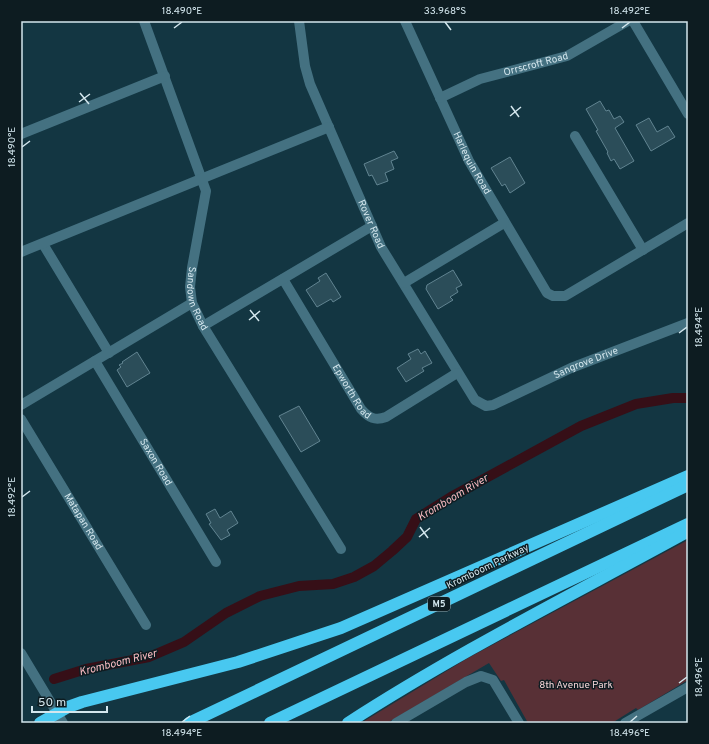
<svg xmlns="http://www.w3.org/2000/svg" width="709" height="744" viewBox="0 0 709 744" font-family="Overpass,sans-serif">
<style>
.green{fill:#583036}
.lines{fill:none;stroke-linecap:round;stroke-linejoin:round}
.canal{stroke:#360f17;stroke-width:10}
.building{fill:#2b4d59;stroke:#618491}
.minor{stroke:#447181;stroke-width:10}
.highway{stroke:#48c8f0;stroke-width:12}
.ticks{fill:none;stroke:#d3e6ed;stroke-width:1.5}
.labels{text-anchor:middle;dominant-baseline:central;stroke-width:3;stroke-linejoin:round;paint-order:stroke}
.shield{fill:#0d1c21;stroke:#98a9b0;stroke-width:1}
.shield-label{font-size:9px;font-weight:bold;fill:#d3e6ed}
.street-label{font-size:10px;fill:#d3e6ed;stroke:#0d1c21}
.park-label{font-size:10px;fill:#f7d6d9;stroke:#0d1c21}
.water-label{font-size:11px;font-style:italic;fill:#fdbdc3;stroke:#0d1c21}
.neatline{fill:none;stroke:#d3e6ed;stroke-width:1.5}
.ticks-label{font-size:10px;text-anchor:middle;fill:#d3e6ed}
</style>
<rect width="100%" height="100%" fill="#133642"/>
<!-- green -->
<polygon class="green" points="688,540 688,680 638,710 636,708 612,723 528,723 504,680 501,681 489,663 387,723 361,723 468,658"/>
<g class="lines">
<!-- canal -->
<polyline class="canal" points="54,679 86,669 149,657 184,642 226,613 260,596 299,586 333,584 354,577 374,566 392,551 407,537 416,519 451,497 581,426 636,404 673,398 688,398"/>
</g>
<!-- building -->
<g class="building">
<polygon points="600,101 606,111 609,110 614,119 620,116 624,122 615,128 634,161 620,169 614,159 611,161 607,153 608,152 596,131 598,130 586,109"/>
<polygon points="649,118 657,132 668,126 675,137 651,151 636,125"/>
<polygon points="394,151 398,158 391,161 394,169 385,173 388,181 377,185 372,175 369,176 364,164"/>
<polygon points="510,157 525,183 510,193 505,184 502,186 491,168"/>
<polygon points="453,270 462,285 456,288 458,292 450,297 453,300 438,309 426,289 427,285"/>
<polygon points="326,273 341,297 333,302 331,299 317,307 306,290 320,281 318,278"/>
<polygon points="418,349 421,354 425,351 432,363 422,368 424,371 406,382 397,368 411,359 408,354"/>
<polygon points="137,352 150,373 127,387 117,370 121,367 119,365 123,363 122,362"/>
<polygon points="299,406 320,441 301,452 279,416"/>
<polygon points="215,509 220,518 231,511 238,523 227,530 230,535 221,540 209,524 211,523 206,514"/>
</g>
<g class="lines">
<!-- minor -->
<g class="minor">
<path id="s1" d="M144,21L206,191L192,268L190,287L192,303L203,326L341,549"/>
<path id="s2" d="M299,21L305,66L310,84L381,247L475,400L486,406L493,405L571,368L688,323"/>
<path id="s3" d="M405,21L469,161L547,293L553,296H565L688,223"/>
<polyline points="633,21 688,114"/>
<path id="s4" d="M440,98L480,79L567,56L628,21"/>
<polyline points="21,134 165,76"/>
<polyline points="575,136 643,250"/>
<polyline points="43,244 109,353"/>
<polyline points="21,252 329,127"/>
<path id="s5" d="M283,279L361,409C369,418 375,421 386,417L457,373"/>
<polyline points="404,283 504,223"/>
<polyline points="203,326 372,226"/>
<path id="s6" d="M95,361L216,562"/>
<polyline points="21,405 192,303"/>
<path id="s7" d="M21,419L146,625"/>
<polyline points="21,653 63,723"/>
<polyline points="396,723 466,682 481,676 493,680 519,723"/>
<polyline points="625,723 688,687"/>
</g>
<!-- highway -->
<g class="highway">
<polyline points="40,723 68,707 82,702 238,662 341,628 688,476"/>
<polyline points="189,723 688,485"/>
<polyline points="270,723 688,524"/>
<path d="M348,723C456,653 572,595 685,533"/>
</g>
</g>
<!-- ticks -->
<path class="ticks" d="M445,22L451,30M174,28L182,22M622,28L630,22M80,93L89,104M79,102L90,94M511,106L519,117M510,116L521,107M22,147L30,141M250,310L259,321M249,320L260,311M679,333L687,327M22,497L30,491M420,527L428,538M419,537L430,528M679,683L687,677M182,722L190,716M630,722L637,716"/>
<g class="labels">
<!-- shield labels -->
<rect class="shield" x="428" y="597" width="22" height="14" rx="3"/>
<g class="shield-label">
<text x="439" y="604">M5</text>
</g>
<!-- street labels -->
<g class="street-label">
<text stroke="none"><textPath href="#s4" startOffset="102">Orrscroft Road</textPath></text>
<text stroke="none"><textPath href="#s3" startOffset="157">Harlequin Road</textPath></text>
<text stroke="none"><textPath href="#s2" startOffset="217">Rover Road</textPath></text>
<text stroke="none"><textPath href="#s1" startOffset="291">Sandown Road</textPath></text>
<text stroke="none"><textPath href="#s2" startOffset="543">Sangrove Drive</textPath></text>
<text stroke="none"><textPath href="#s5" startOffset="132">Epworth Road</textPath></text>
<text stroke="none"><textPath href="#s6" startOffset="118">Saxon Road</textPath></text>
<text stroke="none"><textPath href="#s7" startOffset="120">Matapan Road</textPath></text>
<text transform="translate(488 567) rotate(-26)">Kromboom Parkway</text>
</g>
<!-- park labels -->
<g class="park-label">
<text x="576" y="685">8th Avenue Park</text>
</g>
<!-- water labels -->
<g class="water-label">
<text transform="translate(453 498) rotate(-31)">Kromboom River</text>
<text transform="translate(118 663) rotate(-14)">Kromboom River</text>
</g>
</g>
<!-- border -->
<rect width="709" height="744" fill="none" stroke="#0d1c21" stroke-width="44"/>
<!-- scale -->
<path d="M32 706v6h75v-6" fill="none" stroke="#d3e6ed" stroke-width="2"/>
<text x="38" y="706" font-size="12" fill="#d3e6ed" stroke="#0d1c21" stroke-width="3" paint-order="stroke">50 m</text>
<rect x="22" y="22" width="665" height="700" class="neatline"/>
<g class="ticks-label">
<text x="182" y="14">18.490°E</text>
<text x="445" y="14">33.968°S</text>
<text x="630" y="14">18.492°E</text>
<text transform="translate(11 147) rotate(-90)" y="4">18.490°E</text>
<text transform="translate(698 327) rotate(-90)" y="4">18.494°E</text>
<text transform="translate(11 497) rotate(-90)" y="4">18.492°E</text>
<text transform="translate(698 677) rotate(-90)" y="4">18.496°E</text>
<text x="182" y="736">18.494°E</text>
<text x="630" y="736">18.496°E</text>
</g>
</svg>
